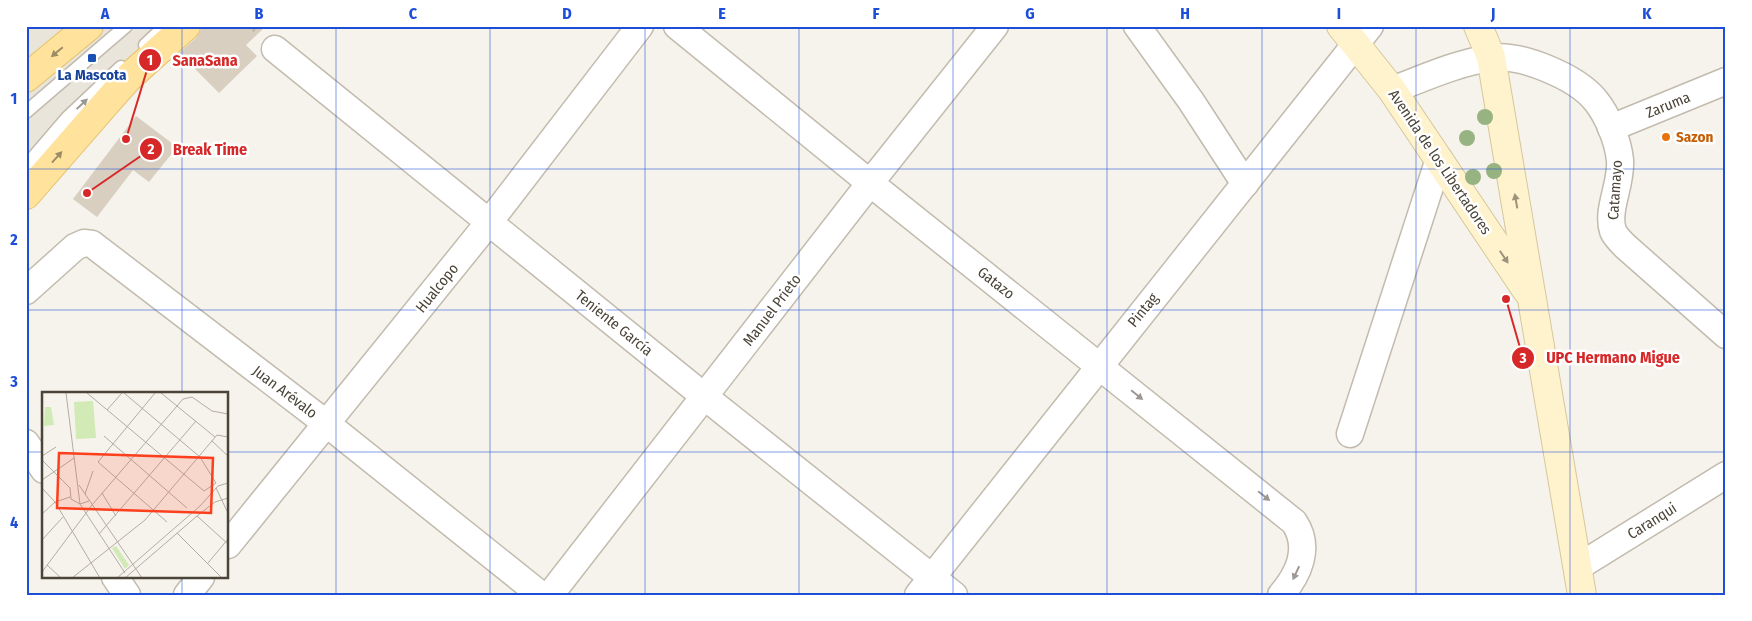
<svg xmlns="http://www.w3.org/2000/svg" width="1752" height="621" viewBox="0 0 1752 621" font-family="'Fira Sans Condensed',sans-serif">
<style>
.residential{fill:#eae5da}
.building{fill:#d8cfc1}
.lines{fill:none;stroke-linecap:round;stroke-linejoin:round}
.lane-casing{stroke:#c2bbae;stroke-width:15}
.street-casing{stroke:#c2bbae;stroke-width:29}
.secondary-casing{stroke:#d6c79b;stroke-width:30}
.primary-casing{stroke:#e6c16a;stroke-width:30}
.path{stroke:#c4b79f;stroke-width:3;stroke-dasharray:2.5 2.5;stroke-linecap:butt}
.lane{stroke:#fff;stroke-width:12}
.street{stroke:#fff;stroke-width:26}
.secondary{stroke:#fff3cd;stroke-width:28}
.primary{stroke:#ffe39c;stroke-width:28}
.tree{fill:#97b381}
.oneway{fill:#9c8c66}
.oneway2{fill:#9c9892}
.oneway3{fill:#9c937c}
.grid{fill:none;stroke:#1d4ed8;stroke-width:1;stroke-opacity:0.55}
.transit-dot{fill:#1a4fb4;stroke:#fff;stroke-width:2}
.food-dot{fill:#e8710a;stroke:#fff;stroke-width:2}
.labels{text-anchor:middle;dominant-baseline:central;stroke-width:5;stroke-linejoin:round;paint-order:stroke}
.transit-label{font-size:15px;font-weight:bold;fill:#164399;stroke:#fff}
.street-label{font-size:15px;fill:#4b4439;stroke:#fff}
.food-label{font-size:15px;font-weight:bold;fill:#c56008;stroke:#fff;text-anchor:start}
.inset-road{fill:none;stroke:#b2ada4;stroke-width:1}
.view{fill:#fc3f1d;fill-opacity:0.15;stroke:#fc3f1d;stroke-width:2.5}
.inset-edge{fill:none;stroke:#4b4439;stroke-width:2.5}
.leader{fill:none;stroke:#d62828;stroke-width:2}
.callout-dot{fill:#d62828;stroke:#fff;stroke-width:2}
.mark-label{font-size:15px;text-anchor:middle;font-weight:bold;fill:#fff}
.callout-label{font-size:16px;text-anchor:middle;font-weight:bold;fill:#d62828;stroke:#fff;stroke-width:5;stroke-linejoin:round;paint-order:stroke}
.neatline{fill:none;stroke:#1d4ed8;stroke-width:2}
.grid-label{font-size:16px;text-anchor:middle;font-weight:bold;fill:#1d4ed8}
</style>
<rect width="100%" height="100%" fill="#f6f3ec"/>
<!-- residential -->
<polygon class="residential" points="26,26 201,26 26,207"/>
<!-- building -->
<g class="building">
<polygon points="203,26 266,26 246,45 257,56 219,93 179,53 196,38"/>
<polygon points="136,116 177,147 149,182 133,170 97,217 73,199"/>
</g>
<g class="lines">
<defs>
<g id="lane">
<polyline points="145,45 165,26"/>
<polyline points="26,112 126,26"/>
<polyline points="26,166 68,117 121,67"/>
</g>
<g id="street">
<path d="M677,26L870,183L1294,522C1311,547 1299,574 1281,595"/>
<polyline points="1137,26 1191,101 1245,184"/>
<polyline points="275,49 705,397 954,595"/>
<path d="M1392,90C1424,78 1457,63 1490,58C1520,53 1577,77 1596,101C1608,116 1618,141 1620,160C1622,184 1606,210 1613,231C1615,236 1621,242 1625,246L1726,335"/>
<polyline points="1611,128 1726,81"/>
<polyline points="26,291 75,247 84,243 92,244 327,424 541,595"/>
<polyline points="1350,434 1439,159"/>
<polyline points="26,443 44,470"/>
<polyline points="228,545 490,221 640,26"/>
<polyline points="1578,567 1726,475"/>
<polyline points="115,577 127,595"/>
<polyline points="187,595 201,577"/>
<polyline points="550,595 870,183 995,26"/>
<polyline points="918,595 1370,26"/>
</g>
<g id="secondary">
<polyline points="1341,26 1392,90 1527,291"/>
<polyline points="1478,26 1491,57 1582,595"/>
</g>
<g id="primary">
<polyline points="26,78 89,26"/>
<polyline points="26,195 128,78 186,26"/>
</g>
</defs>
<!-- lane casing -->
<use href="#lane" class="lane-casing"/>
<!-- street casing -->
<use href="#street" class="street-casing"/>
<!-- secondary casing -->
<use href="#secondary" class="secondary-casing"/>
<!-- primary casing -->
<use href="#primary" class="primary-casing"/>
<!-- path -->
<polyline class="path" points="249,26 256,32"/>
<!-- lane -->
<use href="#lane" class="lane"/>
<!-- street -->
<use href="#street" class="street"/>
<!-- secondary -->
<use href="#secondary" class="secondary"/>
<!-- primary -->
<use href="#primary" class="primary"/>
</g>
<!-- trees -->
<g class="tree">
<circle cx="1485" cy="117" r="8"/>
<circle cx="1467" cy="138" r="8"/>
<circle cx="1494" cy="171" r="8"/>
<circle cx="1473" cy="177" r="8"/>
</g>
<!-- one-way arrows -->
<defs><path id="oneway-solid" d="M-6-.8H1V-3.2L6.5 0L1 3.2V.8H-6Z" transform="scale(1.25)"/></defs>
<g class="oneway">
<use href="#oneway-solid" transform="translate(57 52) rotate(140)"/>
<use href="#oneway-solid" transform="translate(57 157) rotate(-48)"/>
</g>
<g class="oneway2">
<use href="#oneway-solid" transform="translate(82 104) rotate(-43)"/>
<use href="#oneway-solid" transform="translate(1137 395) rotate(39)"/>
<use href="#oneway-solid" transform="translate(1264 496) rotate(39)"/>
<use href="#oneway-solid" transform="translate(1296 573) rotate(115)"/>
</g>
<g class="oneway3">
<use href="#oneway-solid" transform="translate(1516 201) rotate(-100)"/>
<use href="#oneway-solid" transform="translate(1504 257) rotate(56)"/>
</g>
<!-- grid -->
<path class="grid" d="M182,26V394M336,26V595M490,26V595M645,26V595M799,26V595M953,26V595M1107,26V595M1262,26V595M1416,26V595M1570,26V595M26,169H1726M26,310H1726M26,452H44M228,452H1726M182,577V595"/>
<!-- markers -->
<rect class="transit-dot" x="87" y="53" width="10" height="10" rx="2.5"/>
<circle class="food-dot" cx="1666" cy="137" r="5"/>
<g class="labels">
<!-- transit labels -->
<g class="transit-label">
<text x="92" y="75">La Mascota</text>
</g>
<!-- street labels -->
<g class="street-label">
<text transform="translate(1668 105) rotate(-22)">Zaruma</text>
<text transform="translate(1440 162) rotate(56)">Avenida de los Libertadores</text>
<text transform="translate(1615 190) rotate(-86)">Catamayo</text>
<text transform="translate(996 283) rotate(38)">Gatazo</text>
<text transform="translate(437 288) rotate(-51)">Hualcopo</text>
<text transform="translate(772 310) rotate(-53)">Manuel Prieto</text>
<text transform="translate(1143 310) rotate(-51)">Pintag</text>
<text transform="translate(614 323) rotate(39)">Teniente García</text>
<text transform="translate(285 392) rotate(37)">Juan Arévalo</text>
<text transform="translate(1652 521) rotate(-32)">Caranqui</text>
</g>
<!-- food labels -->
<g class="food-label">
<text x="1676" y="137">Sazon</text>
</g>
</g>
<!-- overview -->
<g transform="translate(42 392)">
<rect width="186" height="186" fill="#f6f3ec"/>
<path d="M51,9L54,46L34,47L32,10ZM3,15H9L12,33L2,34ZM74,154L87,173L83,177L70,156Z" fill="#d2eab5"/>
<path class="inset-road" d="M24,1L38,112L83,181M45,1L162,99L174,91M82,1L158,65L174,91M113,1L56,70L125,130M119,1L173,45M65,18L80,1M62,44L145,116M170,49L186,64M0,64L14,55M0,68L28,96L29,107L38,112L47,109M0,88L32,66M37,93L100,186M0,96L13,110L58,186M174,96L186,121M60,101L74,124M43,102L51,79M0,122L13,110L28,105M155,124L186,152M135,141L180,186M57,142L154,29M0,148L21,125M166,171L186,147M5,173L19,186M0,180L50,113L141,7L150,5L170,19L186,22M30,186L103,128L175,43L186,45M75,186L158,114L176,94L186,91M83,186L155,124L173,110L186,106"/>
<path class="view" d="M17,61L171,66L169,121L15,116Z"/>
<rect width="186" height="186" class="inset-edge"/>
</g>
<!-- callouts -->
<path class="leader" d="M126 139L150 60M87 193L151 149M1506 299L1523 358"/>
<g class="callout-dot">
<circle cx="126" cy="139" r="5"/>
<circle cx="87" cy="193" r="5"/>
<circle cx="1506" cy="299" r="5"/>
<circle cx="150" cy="60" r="12"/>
<circle cx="151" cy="149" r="12"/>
<circle cx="1523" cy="358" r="12"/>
</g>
<g class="mark-label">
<text x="150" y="65">1</text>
<text x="151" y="154">2</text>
<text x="1523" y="363">3</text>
</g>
<g class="callout-label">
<text x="205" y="66">SanaSana</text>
<text x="210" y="155">Break Time</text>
<text x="1613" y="363">UPC Hermano Migue</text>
</g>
<!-- border -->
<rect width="1752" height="621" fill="none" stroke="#ffffff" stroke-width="55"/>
<rect x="28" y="28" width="1696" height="566" class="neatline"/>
<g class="grid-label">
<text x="105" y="19">A</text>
<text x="259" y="19">B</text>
<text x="413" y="19">C</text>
<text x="567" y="19">D</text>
<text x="722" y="19">E</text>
<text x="876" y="19">F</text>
<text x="1030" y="19">G</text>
<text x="1185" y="19">H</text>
<text x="1339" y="19">I</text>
<text x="1493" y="19">J</text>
<text x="1647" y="19">K</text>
<text x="14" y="104">1</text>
<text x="14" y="245">2</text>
<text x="14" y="387">3</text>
<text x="14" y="528">4</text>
</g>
</svg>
